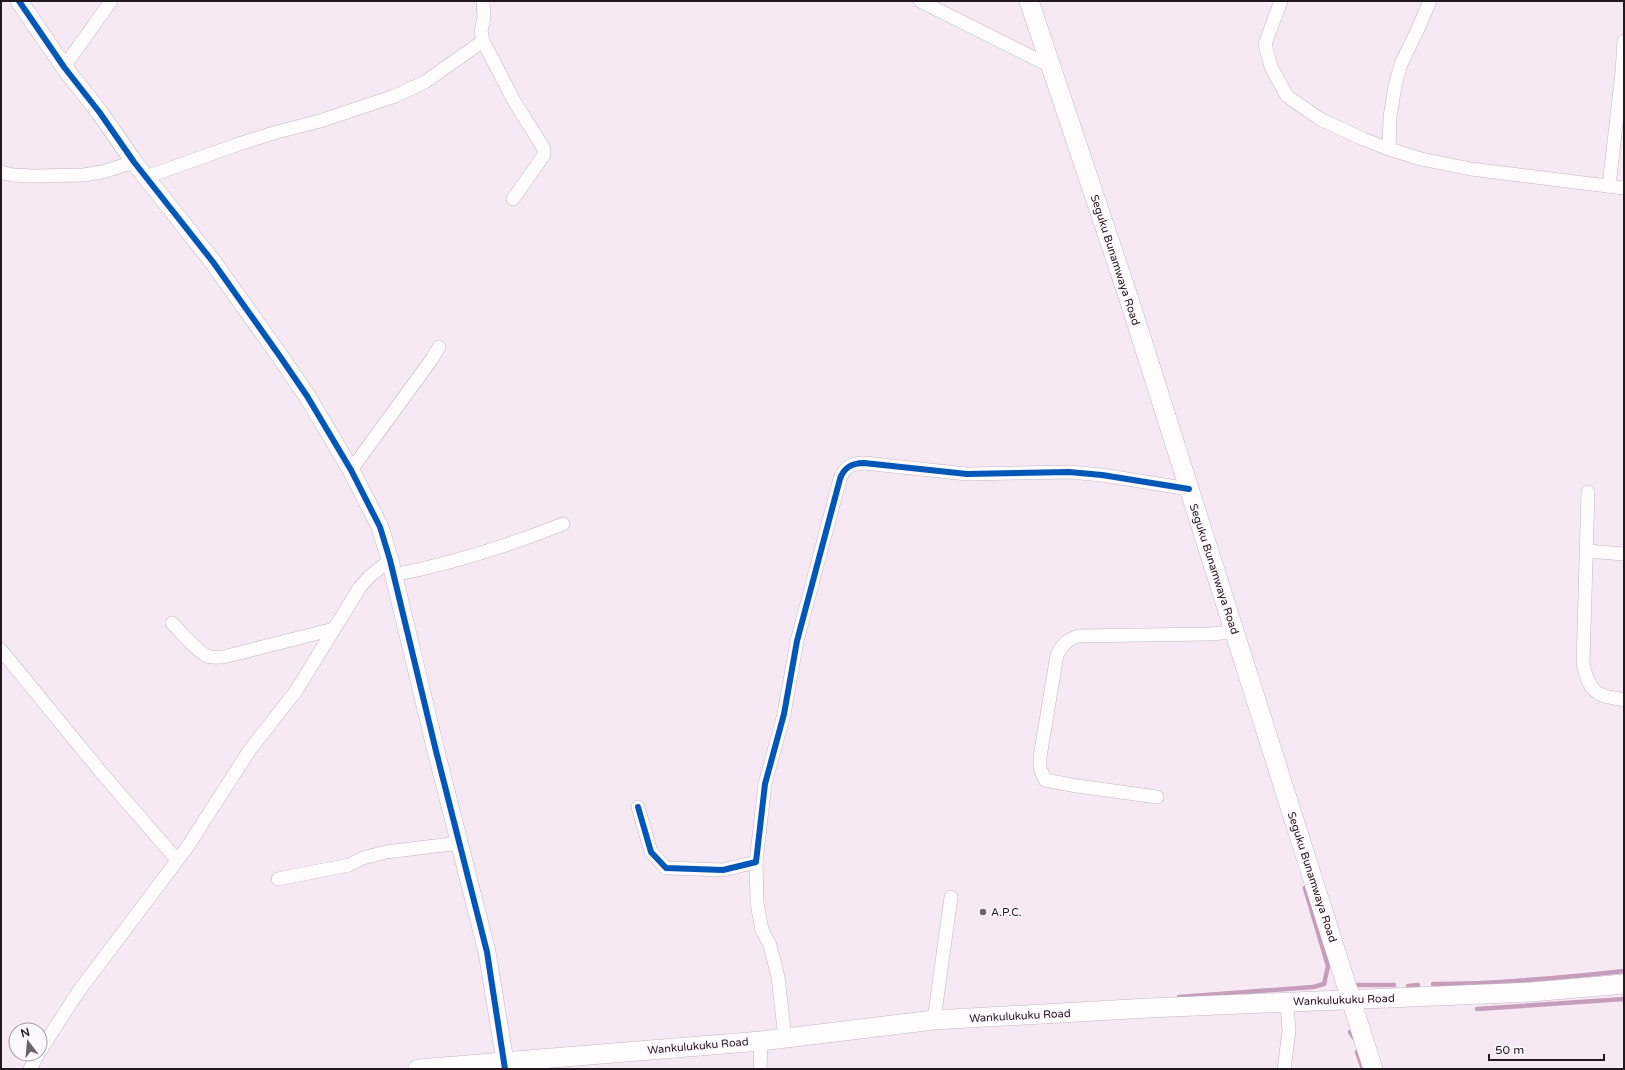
<svg xmlns="http://www.w3.org/2000/svg" width="1625" height="1070" viewBox="0 0 1625 1070" font-family="'Varela Round',sans-serif">
<style>
.lines{fill:none;stroke-linecap:round;stroke-linejoin:round}
.stream{stroke:#c69dbd;stroke-width:4.5}
.minor-casing{stroke:#c3b6c0;stroke-width:14}
.tertiary-casing{stroke:#c3b6c0;stroke-width:18}
.secondary-casing{stroke:#c3b6c0;stroke-width:20}
.minor{stroke:#fefcfd;stroke-width:13}
.tertiary{stroke:#fefcfd;stroke-width:17}
.secondary{stroke:#fefcfd;stroke-width:19}
.cycleway-casing{stroke:#fef7fc;stroke-width:8}
.cycleway{stroke:#0057b8;stroke-width:6}
.poi-dot{fill:#6d616a;stroke:#fef7fc;stroke-width:1.5}
.labels{text-anchor:middle;dominant-baseline:central;stroke-width:3;stroke-linejoin:round;paint-order:stroke}
.street-label{font-size:11px;fill:#231820;stroke:#fef7fc}
.poi-label{font-size:11px;fill:#231820;stroke:#fef7fc;text-anchor:start}
</style>
<rect width="100%" height="100%" fill="#f7e9f4"/>
<g class="lines">
<!-- stream -->
<g class="stream">
<path d="M1433,984C1497,984 1561,978 1624,971"/>
<polyline points="1356,985 1394,985"/>
<polyline points="1408,986 1418,985"/>
<polyline points="1179,997 1313,987 1324,984 1328,966 1305,888"/>
<polyline points="1477,1009 1624,999"/>
<polyline points="1350,1032 1354,1038"/>
<polyline points="1357,1052 1363,1069"/>
</g>
<defs>
<g id="minor">
<polyline points="920,1 1050,66"/>
<polyline points="1281,1 1265,44 1271,67 1287,96 1320,119 1363,139 1389,149"/>
<polyline points="1430,1 1417,31 1401,64 1395,86 1390,117 1389,149 1421,159 1471,169 1624,188"/>
<polyline points="483,41 514,101 544,149 544,155 513,199"/>
<polyline points="64,67 111,1"/>
<polyline points="1,172 12,175 33,176 84,175 102,172 134,162"/>
<polyline points="146,177 239,144 277,132 320,121 395,96 425,82 483,41 481,31 484,18 483,1"/>
<polyline points="1609,186 1622,72 1624,41"/>
<polyline points="351,470 432,359 439,347"/>
<path d="M1588,492L1583,664C1586,676 1589,690 1602,695C1609,698 1617,698 1624,700"/>
<polyline points="1587,551 1624,554"/>
<path d="M394,575C452,563 508,546 563,524"/>
<path d="M172,623C182,633 194,649 207,656C212,658 218,657 223,657L334,629"/>
<polyline points="1,650 100,771 177,860"/>
<path d="M1157,797L1077,786L1045,780L1040,768V757L1057,655C1063,644 1067,640 1078,636L1209,634L1234,632"/>
<path d="M638,807L651,852L666,868L723,870L756,862L765,784L784,714L797,641L840,479C844,467 852,463 864,463L967,474L1069,472L1102,475L1189,489"/>
<polyline points="756,862 757,903 762,930 770,945 778,977 785,1038"/>
<polyline points="278,879 349,865 363,858 386,852 460,843"/>
<polyline points="934,1020 951,897"/>
<polyline points="40,1051 78,992 188,846 249,751 296,691 360,587 370,576 390,560"/>
<polyline points="30,1069 38,1054"/>
<polyline points="760,1069 761,1041"/>
<polyline points="1284,1069 1289,1031 1287,1003"/>
</g>
<polyline id="tertiary" points="19,1 64,67 100,113 134,162 213,262 279,355 307,396 351,470 380,527 390,560 436,751 487,952 505,1061"/>
<g id="secondary">
<polyline points="1029,1 1128,296 1373,1069"/>
<polyline points="418,1069 761,1041 934,1020 1149,1008 1531,992 1624,984"/>
</g>
</defs>
<!-- minor casing -->
<use href="#minor" class="minor-casing"/>
<!-- tertiary casing -->
<use href="#tertiary" class="tertiary-casing"/>
<!-- secondary casing -->
<use href="#secondary" class="secondary-casing"/>
<!-- minor -->
<use href="#minor" class="minor"/>
<!-- tertiary -->
<use href="#tertiary" class="tertiary"/>
<!-- secondary -->
<use href="#secondary" class="secondary"/>
<defs>
<g id="cycleway">
<polyline points="19,1 64,67 100,113 134,162 213,262 279,355 307,396 351,470 380,527 390,560 436,751 487,952 505,1069"/>
<path d="M638,807L651,852L666,868L723,870L756,862L765,784L784,714L797,641L840,479C844,467 852,463 864,463L967,474L1069,472L1102,475L1189,489"/>
</g>
</defs>
<!-- cycleway casing -->
<use href="#cycleway" class="cycleway-casing"/>
<!-- cycleway -->
<use href="#cycleway" class="cycleway"/>
</g>
<!-- markers -->
<circle class="poi-dot" cx="983" cy="912" r="4"/>
<g class="labels">
<!-- street labels -->
<g class="street-label">
<text transform="translate(1115 260) rotate(72)">Seguku Bunamwaya Road</text>
<text transform="translate(1214 569) rotate(72)">Seguku Bunamwaya Road</text>
<text transform="translate(1312 877) rotate(72)">Seguku Bunamwaya Road</text>
<text transform="translate(1344 1000) rotate(-2)">Wankulukuku Road</text>
<text transform="translate(1020 1016) rotate(-3)">Wankulukuku Road</text>
<text transform="translate(698 1046) rotate(-5)">Wankulukuku Road</text>
</g>
<!-- poi labels -->
<g class="poi-label">
<text x="991" y="912">A.P.C.</text>
</g>
</g>
<!-- border -->
<rect width="1625" height="1070" fill="none" stroke="#231820" stroke-width="4"/>
<!-- north arrow -->
<g transform="translate(28 1042) rotate(344)"><circle r="19" fill="#fef7fc" stroke="#a69ea4"/>
<path d="M0-3L7 15L0 10L-7 15Z" fill="#6d616a"/>
<text y="-6" font-size="11" font-weight="bold" text-anchor="middle" fill="#231820">N</text>
</g>
<!-- scale -->
<path d="M1489 1054v6h115v-6" fill="none" stroke="#231820" stroke-width="2"/>
<text x="1495" y="1054" font-size="12" fill="#231820" stroke="#fef7fc" stroke-width="3" paint-order="stroke">50 m</text>
</svg>
